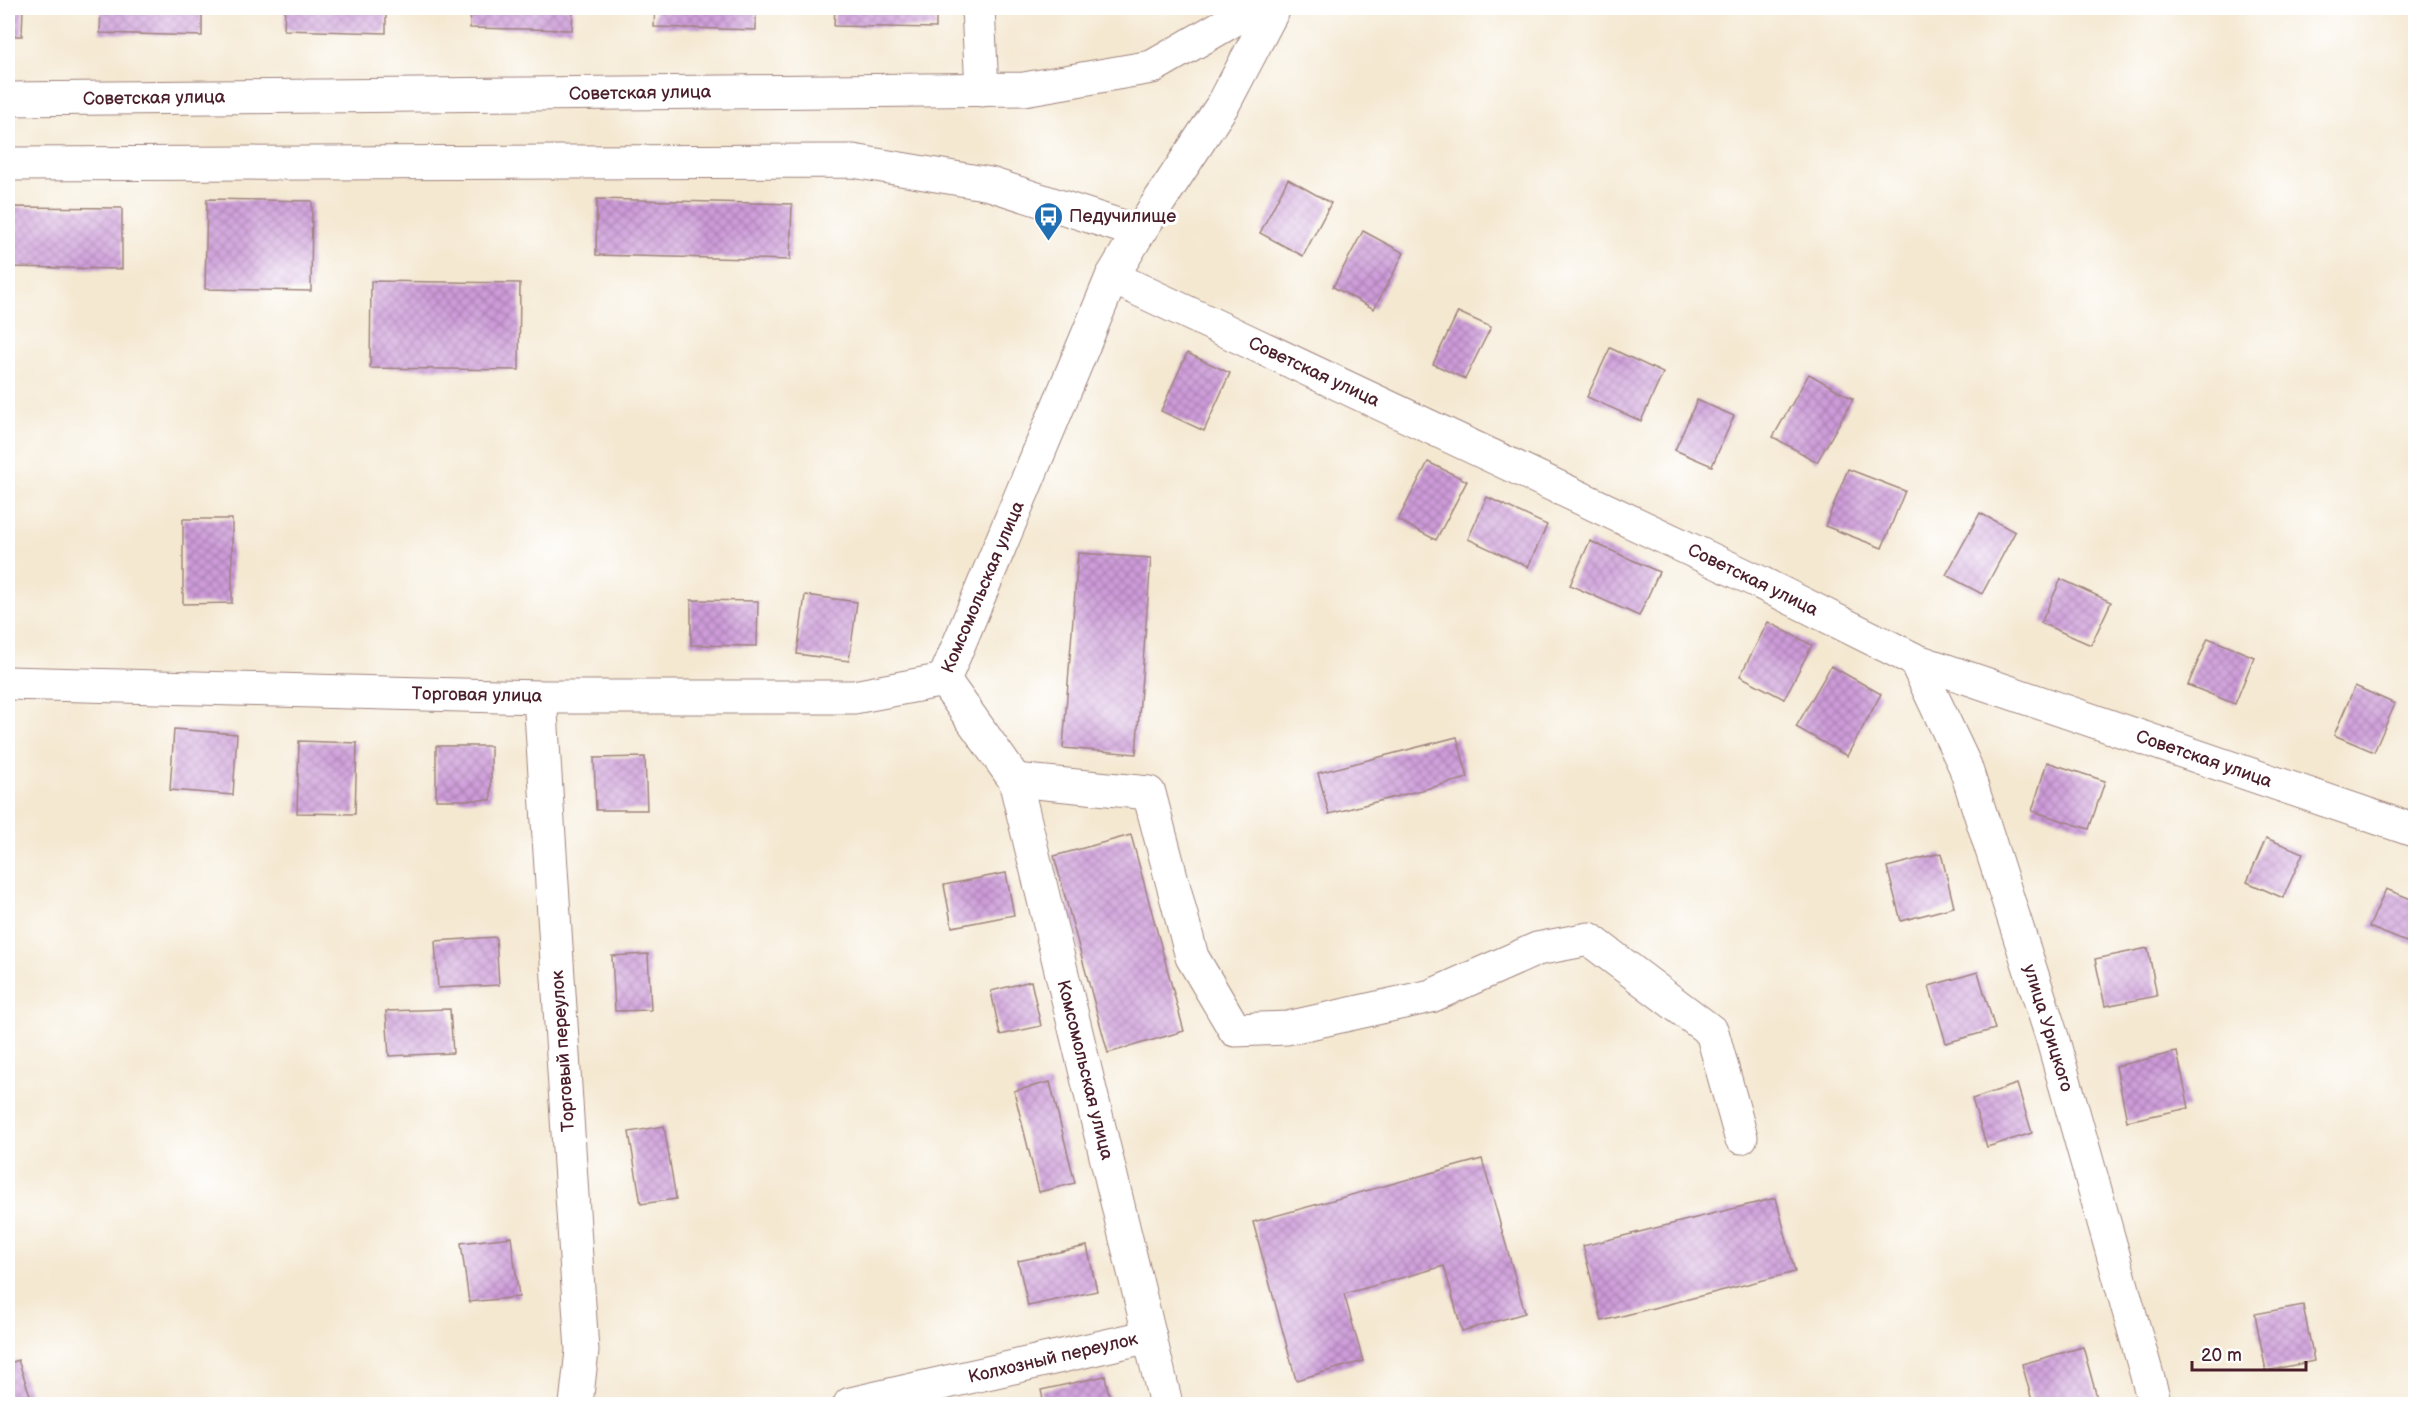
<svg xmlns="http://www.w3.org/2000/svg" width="2423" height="1412" viewBox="0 0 2423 1412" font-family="'Balsamiq Sans',sans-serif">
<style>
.building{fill:url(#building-cross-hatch)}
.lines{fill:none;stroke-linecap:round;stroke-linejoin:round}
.minor-casing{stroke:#9f847e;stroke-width:35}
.minor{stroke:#fff;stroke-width:33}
.labels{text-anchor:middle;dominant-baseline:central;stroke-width:6;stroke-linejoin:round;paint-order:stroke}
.street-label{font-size:18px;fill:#4a1f2b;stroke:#fff}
.poi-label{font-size:18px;fill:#4a1f2b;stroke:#fff;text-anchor:start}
</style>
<defs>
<pattern id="building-cross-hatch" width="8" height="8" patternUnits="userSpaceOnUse" patternTransform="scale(1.5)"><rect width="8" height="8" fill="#cd9bd9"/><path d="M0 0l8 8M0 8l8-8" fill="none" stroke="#a87eb0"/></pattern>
</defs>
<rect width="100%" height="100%" fill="#fff"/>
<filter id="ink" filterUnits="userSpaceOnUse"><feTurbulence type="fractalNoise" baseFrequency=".0167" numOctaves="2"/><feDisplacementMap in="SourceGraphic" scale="12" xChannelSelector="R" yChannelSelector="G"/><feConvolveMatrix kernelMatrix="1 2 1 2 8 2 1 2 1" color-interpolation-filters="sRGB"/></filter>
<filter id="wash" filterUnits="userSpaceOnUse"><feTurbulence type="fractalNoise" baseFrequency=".008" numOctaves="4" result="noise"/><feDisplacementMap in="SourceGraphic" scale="24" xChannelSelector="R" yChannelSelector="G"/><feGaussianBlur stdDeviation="1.35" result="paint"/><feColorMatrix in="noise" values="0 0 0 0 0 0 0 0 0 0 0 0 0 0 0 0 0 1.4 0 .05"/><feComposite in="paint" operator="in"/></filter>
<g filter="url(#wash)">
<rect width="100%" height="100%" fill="#f4e8d1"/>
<g id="blocks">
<!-- building -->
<g class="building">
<polygon points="8,8 23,8 22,36 8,36"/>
<polygon points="101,8 202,8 202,36 100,33"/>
<polygon points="285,8 386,8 386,33 284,30"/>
<polygon points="471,8 573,8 572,30 470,28"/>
<polygon points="655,8 756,8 756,30 654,27"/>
<polygon points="835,8 936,8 936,28 834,26"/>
<polygon points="1288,179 1331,203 1303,256 1260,233"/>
<polygon points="207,199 312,201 311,291 205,289"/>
<polygon points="597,199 792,204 790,260 596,255"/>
<polygon points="8,207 122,208 122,269 8,267"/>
<polygon points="1363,231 1404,253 1374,309 1333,287"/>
<polygon points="371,281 520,283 519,370 370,368"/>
<polygon points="1458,312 1491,327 1465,379 1433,364"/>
<polygon points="1610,348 1663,373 1641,421 1587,397"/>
<polygon points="1187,353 1230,373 1204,431 1161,411"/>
<polygon points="1809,374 1853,399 1817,462 1773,437"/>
<polygon points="1697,400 1734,416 1712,466 1675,450"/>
<polygon points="1428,462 1467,481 1436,540 1398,520"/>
<polygon points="1848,469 1905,491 1882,548 1825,526"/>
<polygon points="1487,497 1547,525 1528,567 1468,539"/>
<polygon points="1980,513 2015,532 1982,594 1946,575"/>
<polygon points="183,519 232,519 232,603 183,604"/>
<polygon points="1590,541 1659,572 1639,616 1570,585"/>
<polygon points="1078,553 1151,558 1136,754 1063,748"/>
<polygon points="2061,579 2111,602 2091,645 2041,623"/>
<polygon points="805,595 857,602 849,661 797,654"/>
<polygon points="691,600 758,601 757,646 691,645"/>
<polygon points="1768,622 1812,645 1784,699 1740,676"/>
<polygon points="2208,638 2254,657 2235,704 2188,685"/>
<polygon points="1831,666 1881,694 1847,756 1796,727"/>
<polygon points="2355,686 2395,704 2374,752 2334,735"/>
<polygon points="174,729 237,734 233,795 170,790"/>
<polygon points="1457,737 1468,778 1329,814 1318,773"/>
<polygon points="299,741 357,743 355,814 297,813"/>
<rect x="436" y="746" width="55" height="54"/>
<polygon points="645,757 647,810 596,810 594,758"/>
<polygon points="2047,762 2105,781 2089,829 2032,811"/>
<polygon points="1131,835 1184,1031 1108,1053 1054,856"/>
<polygon points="2266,838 2303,853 2283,898 2247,882"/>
<polygon points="1941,853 1954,907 1901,921 1887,867"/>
<polygon points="1006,873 1014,915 952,927 944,885"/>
<polygon points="2386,889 2416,901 2416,946 2369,927"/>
<polygon points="496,937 499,985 438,988 435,941"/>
<polygon points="2148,948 2157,996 2105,1006 2095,959"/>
<polygon points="648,954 651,1010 615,1011 612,956"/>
<polygon points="1978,972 1995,1029 1946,1043 1929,986"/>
<polygon points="1031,981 1041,1026 1000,1035 991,991"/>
<polygon points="450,1009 453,1053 389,1056 386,1011"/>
<polygon points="2177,1052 2189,1108 2127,1121 2116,1066"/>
<polygon points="1050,1082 1075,1183 1039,1192 1014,1091"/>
<polygon points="2017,1084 2032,1133 1987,1147 1972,1099"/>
<polygon points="664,1126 676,1199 641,1204 629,1132"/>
<polygon points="1482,1159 1525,1313 1462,1331 1444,1266 1344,1294 1363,1361 1296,1380 1253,1222"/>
<polygon points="1776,1198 1795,1272 1602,1321 1583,1246"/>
<polygon points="511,1237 519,1297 469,1302 461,1243"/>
<polygon points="1087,1246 1097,1291 1028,1306 1018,1261"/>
<polygon points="2303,1305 2314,1361 2266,1371 2255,1314"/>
<polygon points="2083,1347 2098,1401 2085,1404 2033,1404 2022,1364"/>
<polygon points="18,1360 33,1404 8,1404 8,1364"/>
<polygon points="1105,1376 1111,1404 1044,1404 1041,1390"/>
</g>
</g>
</g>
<g filter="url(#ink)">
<use href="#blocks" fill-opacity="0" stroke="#9f847e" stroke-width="1.5"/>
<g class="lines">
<defs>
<g id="minor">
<polyline points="978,8 982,90"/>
<polyline points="8,99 1024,89 1152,67 1254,8"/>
<polyline points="8,164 853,161 990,184 1139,232"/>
<polyline points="1112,277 1759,582 1915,660 2416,831"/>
<polyline points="1915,660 1965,766 2052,1037 2155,1404"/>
<polyline points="8,683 540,697 854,697 944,680"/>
<polyline points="540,697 582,1351 576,1404"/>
<polyline points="1015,780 1149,793 1192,957 1235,1030 1287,1028 1431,996 1537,949 1589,939 1712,1032 1741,1137"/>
<polyline points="850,1404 1150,1336"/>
<polyline points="1166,1404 1015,780 944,680 1112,277 1139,232 1224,103 1274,8"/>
</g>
</defs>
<!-- minor casing -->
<use href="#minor" class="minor-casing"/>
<!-- minor -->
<use href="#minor" class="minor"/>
</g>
</g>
<!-- icons -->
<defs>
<symbol id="bus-pin" viewBox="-11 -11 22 30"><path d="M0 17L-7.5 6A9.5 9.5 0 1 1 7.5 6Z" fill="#1f6fb2" stroke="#fff"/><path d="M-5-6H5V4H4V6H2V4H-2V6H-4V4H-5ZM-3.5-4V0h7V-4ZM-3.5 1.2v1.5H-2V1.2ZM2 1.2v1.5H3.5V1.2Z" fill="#fff"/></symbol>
</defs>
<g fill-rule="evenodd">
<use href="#bus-pin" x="1032" y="200" width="33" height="45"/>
</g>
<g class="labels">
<!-- street labels -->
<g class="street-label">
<text transform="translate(640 93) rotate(-1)">Советская улица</text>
<text transform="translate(154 98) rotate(-1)">Советская улица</text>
<text transform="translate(1314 372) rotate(25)">Советская улица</text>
<text transform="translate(1753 580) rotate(26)">Советская улица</text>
<text transform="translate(983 587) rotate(-67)">Комсомольская улица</text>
<text transform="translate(477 695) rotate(1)">Торговая улица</text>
<text transform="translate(2204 759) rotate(19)">Советская улица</text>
<text transform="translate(2048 1028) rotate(73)">улица Урицкого</text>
<text transform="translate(563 1051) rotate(-94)">Торговый переулок</text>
<text transform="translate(1085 1070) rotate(76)">Комсомольская улица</text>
<text transform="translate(1053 1358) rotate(-13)">Колхозный переулок</text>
</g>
<!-- poi labels -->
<g class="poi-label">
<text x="1069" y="216">Педучилище</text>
</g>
</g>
<!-- margin -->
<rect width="2423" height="1412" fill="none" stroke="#fff" stroke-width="30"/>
<!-- scale -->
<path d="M2192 1361v9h114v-9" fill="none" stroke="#4a1f2b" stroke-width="3"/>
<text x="2201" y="1361" font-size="18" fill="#4a1f2b" stroke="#ffffff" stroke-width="4.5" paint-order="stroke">20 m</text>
</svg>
